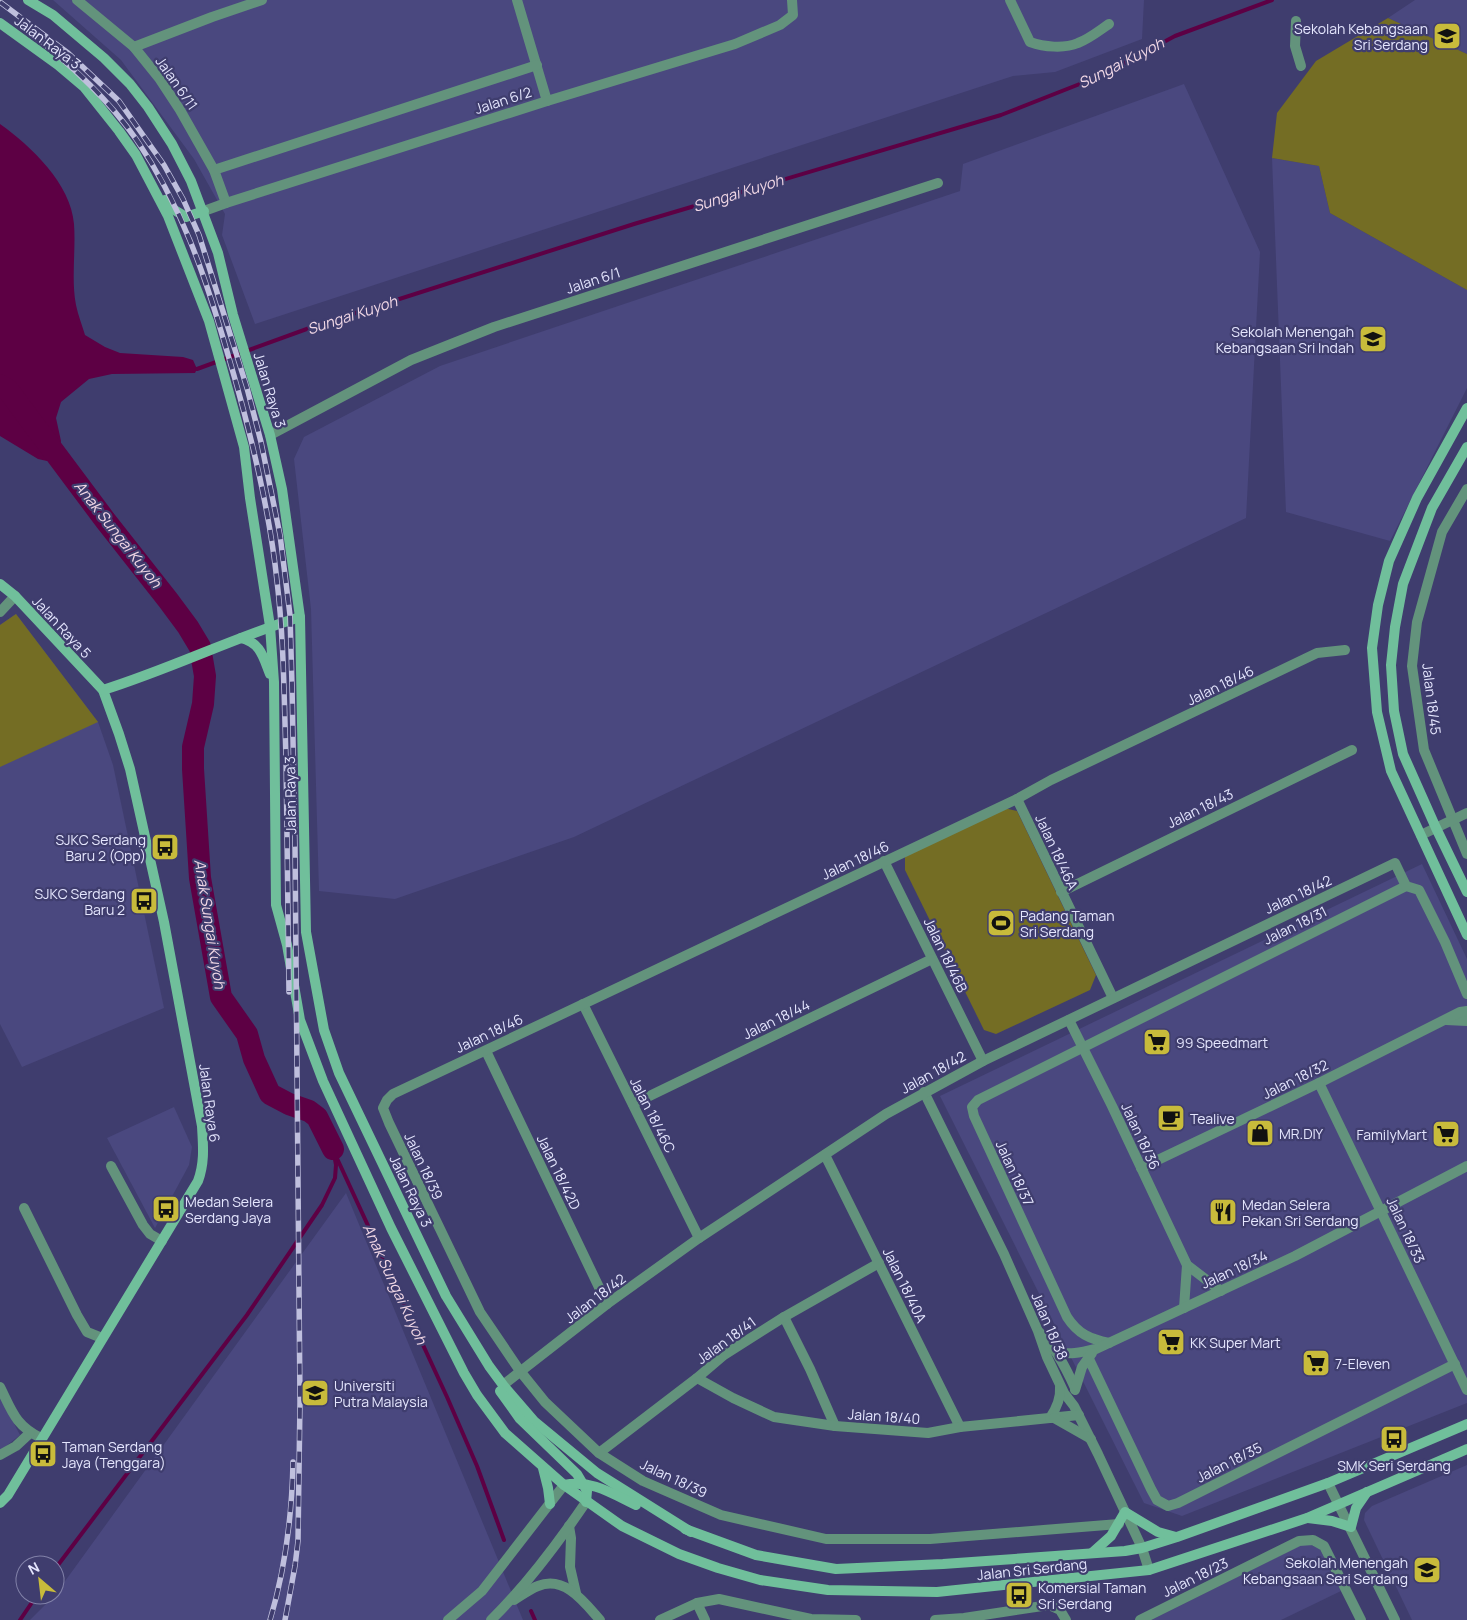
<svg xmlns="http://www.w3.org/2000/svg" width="1467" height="1620" viewBox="0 0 1467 1620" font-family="Manrope,sans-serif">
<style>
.built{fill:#4a487f}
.green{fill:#746d24}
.water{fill:#5d0044}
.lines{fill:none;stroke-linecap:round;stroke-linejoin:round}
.stream{stroke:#5d0044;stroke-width:4}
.river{stroke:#5d0044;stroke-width:22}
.street{stroke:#63937c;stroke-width:10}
.secondary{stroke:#70bf9b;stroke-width:10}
.rail-casing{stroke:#bfbfdd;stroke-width:5.5}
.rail{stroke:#3f3d6e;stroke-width:4;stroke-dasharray:11;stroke-linecap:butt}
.labels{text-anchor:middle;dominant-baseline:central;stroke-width:4.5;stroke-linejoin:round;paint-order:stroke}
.poi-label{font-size:14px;fill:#e5e6fe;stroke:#3f3d6e;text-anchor:start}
.street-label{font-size:14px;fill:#e5e6fe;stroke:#3f3d6e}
.water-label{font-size:15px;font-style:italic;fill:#f2d8e6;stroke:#3f3d6e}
</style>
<rect width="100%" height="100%" fill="#3f3d6e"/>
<!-- built -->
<g class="built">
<polygon points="53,0 1144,0 1142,39 1055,72 1013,76 255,324 222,235 225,214 194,159 121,60"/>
<polygon points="1415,0 1467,0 1467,54 1388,18"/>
<polygon points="1184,84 1260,252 1246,518 574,837 395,899 319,891 311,609 294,459 304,437 440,366 960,191 963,164"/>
<polygon points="1272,158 1319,166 1330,213 1467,290 1467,388 1390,541 1286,512"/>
<polygon points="16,614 98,722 113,765 164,1008 22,1067 0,1024 0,625"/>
<polygon points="1422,864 1467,959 1467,1403 1182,1516 1144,1503 940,1096"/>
<polygon points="174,1107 192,1147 189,1165 155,1228 107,1138"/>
<polygon points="346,1193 523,1620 30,1620 55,1595"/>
<polygon points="0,1397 20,1435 0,1451"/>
<polygon points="1467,1465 1467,1620 1412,1620 1364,1520 1365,1513 1372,1506"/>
<polygon points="1301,1545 1311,1545 1320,1549 1341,1591 1281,1620 1151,1620"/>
</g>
<!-- green -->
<g class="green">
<polygon points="1388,18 1467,54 1467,290 1330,213 1319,166 1272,158 1277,113 1316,61"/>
<polygon points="16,614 98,722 0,767 0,625"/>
<polygon points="1004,808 1017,811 1096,975 1090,990 996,1034 984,1030 905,870 905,856"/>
</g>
<!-- water -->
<path class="water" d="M0,124C31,146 71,184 74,224C76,250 71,279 76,305C78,315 82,325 85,335L105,347L120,353L183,357L193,360L197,369L195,373L112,374L89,379L61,402L56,418L61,441L57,457L47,461L38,459L0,436Z"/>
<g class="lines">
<!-- stream -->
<g class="stream">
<polyline points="197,369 315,326 634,224 1001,115 1100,76 1175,36 1272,0"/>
<polyline points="335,1154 447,1397 477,1466 504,1540"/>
<polyline points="55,1569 247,1315 322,1205 335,1178 336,1165 333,1149"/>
<polyline points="531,1611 535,1620"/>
<polyline points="20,1620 37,1595"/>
</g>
<!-- river -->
<polyline class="river" points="0,385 8,390 105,520 168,600 188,627 200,647 205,676 203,704 193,747 193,769 200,878 221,997 247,1034 254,1059 270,1094 289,1104 309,1111 317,1117 333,1149"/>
<!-- street -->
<g class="street">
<polyline points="77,0 134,47 159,78 180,110 214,170 226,203"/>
<polyline points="517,0 547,101"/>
<path d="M1010,0L1030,42C1044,47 1064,49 1078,43C1089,39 1100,30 1109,24"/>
<polyline points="1296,21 1295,46 1301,66"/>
<polyline points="134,47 212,17 262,0"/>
<polyline points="214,170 537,65"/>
<polyline points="204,211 226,203 547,101 735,44 780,25 793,15 792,0"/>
<polyline points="270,435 411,360 494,327 938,183"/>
<polyline points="1467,489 1442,532 1417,622 1412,666 1424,750 1467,854"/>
<polyline points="0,612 15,596"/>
<polyline points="1017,799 1113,998"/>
<polyline points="1421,835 1467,813"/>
<polyline points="884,861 983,1061"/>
<polyline points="1061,892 1352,750"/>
<polyline points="583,1004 699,1238"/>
<polyline points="1069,1020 1112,1106 1187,1265 1221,1291"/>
<polyline points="1446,1020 1467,1021"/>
<polyline points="486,1051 607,1304"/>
<polyline points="1319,1083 1467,1390"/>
<polyline points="924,1092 1004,1254 1038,1331 1047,1357 1064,1393 1074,1406 1098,1454 1142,1548 1149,1570"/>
<polyline points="633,1104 932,959"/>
<polyline points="825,1155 960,1427"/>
<polyline points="111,1166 143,1225 150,1234 162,1241"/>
<polyline points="1141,1168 1319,1083 1460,1012 1467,1011"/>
<polyline points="24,1208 77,1315 87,1332 102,1338"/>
<polyline points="1184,1308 1187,1265"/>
<polyline points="784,1317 810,1369 835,1426"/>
<path d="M1039,1332C1055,1346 1066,1368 1075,1388"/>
<path d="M1109,1343C1090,1339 1078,1334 1067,1317L974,1116L972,1107L978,1100L1406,886L1419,890L1445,942L1467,994"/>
<path d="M1054,1349C1068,1357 1081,1352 1096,1349L1295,1256L1467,1166"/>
<polyline points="1088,1357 1151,1489 1157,1500 1168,1506 1178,1503 1455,1364"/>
<polyline points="697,1378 733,1398 774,1417 835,1426 928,1433 960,1427 1079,1415"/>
<polyline points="503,1385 607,1304 699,1238 886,1114 983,1061 1395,863 1406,886"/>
<path d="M0,1387C12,1411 15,1425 41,1438"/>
<polyline points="1075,1390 1082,1367 1092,1353"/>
<path d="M1050,1418C1056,1409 1061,1399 1060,1387"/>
<polyline points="1054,1418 1091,1439"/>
<polyline points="599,1453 697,1378 724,1355 784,1317 879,1263"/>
<polyline points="0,1455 16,1446 30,1433"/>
<polyline points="1328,1483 1395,1620"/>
<polyline points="1119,1524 930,1539 826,1539 721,1515 643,1481 599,1453 545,1402 520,1371 480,1312 389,1123 383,1108 387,1100 393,1094 1017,799 1051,780 1317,653 1345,650"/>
<polyline points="569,1526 571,1538 570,1567 576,1593"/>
<path d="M514,1600C522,1595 530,1589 538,1586C565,1575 585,1603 600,1620"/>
<polyline points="697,1603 705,1620"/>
<polyline points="448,1620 482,1591 564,1485"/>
<path d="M491,1620C527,1585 558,1543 586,1502"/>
<polyline points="660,1620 697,1603 719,1599 811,1619 856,1620"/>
<polyline points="935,1620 964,1618 1049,1605 1060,1610 1066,1620"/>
<polyline points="1140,1620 1299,1541 1313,1540 1324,1546 1361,1620"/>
</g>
<!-- secondary -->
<g class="secondary">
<polyline points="28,0 53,15 104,58 130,84 148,107 172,144 191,181 218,253 233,315 270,435 282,489 300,617 306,932 324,1030 339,1073 446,1296 489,1366 503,1385 534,1421 597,1473 691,1532"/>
<polyline points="0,23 58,65 84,87 119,131 136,155 168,216 209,321 244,447 250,498 270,626 274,682 276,905 287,945 300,1020 323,1081 391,1228 464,1373 477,1395 505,1433 564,1485 622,1526 679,1554 718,1568 760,1580 828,1590 937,1592 1149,1570 1307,1518 1467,1449"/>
<polyline points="165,200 171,208 186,217 204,211"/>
<polyline points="1467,408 1417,498 1389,561 1378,605 1372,648 1377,712 1391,771 1467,935"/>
<polyline points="1467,447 1432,508 1403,584 1395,627 1391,665 1394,711 1403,754 1436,828 1467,892"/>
<path d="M0,584L15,596L103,690L119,734L130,769L164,922L202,1126C203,1145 205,1162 198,1181L8,1495L0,1503"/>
<path d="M241,638C261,643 263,657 270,674"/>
<path d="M103,690C170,669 233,638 300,617"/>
<polyline points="500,1391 520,1419 577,1474 587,1491 586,1502"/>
<polyline points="543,1468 548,1488 550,1504"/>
<path d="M564,1485C591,1479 613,1494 636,1505"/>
<polyline points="1308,1518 1332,1521 1351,1527 1356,1508 1367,1492"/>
<polyline points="685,1529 756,1555 836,1569 943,1564 1125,1551 1142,1548 1177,1537 1328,1483 1467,1424"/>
<polyline points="1092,1553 1111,1536 1125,1512 1158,1532 1176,1537"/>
</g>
<defs>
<g id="rail">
<polyline points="0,2 68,53 119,101 164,165 183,199 199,235 247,388 261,442 280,535 290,615 292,685 295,847 300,1402 298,1541 295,1566 285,1620"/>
<path d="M26,29C67,61 106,96 136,139C181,205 204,272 226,348C248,422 269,505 277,581C284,640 284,699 286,758C287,836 288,914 289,992"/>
<path d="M270,1620C285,1570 292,1514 293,1462"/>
</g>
</defs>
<!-- rail casing -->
<use href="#rail" class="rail-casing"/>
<!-- rail -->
<use href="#rail" class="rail"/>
</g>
<!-- icons -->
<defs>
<symbol id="school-square" viewBox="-11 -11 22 22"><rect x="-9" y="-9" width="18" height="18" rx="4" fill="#c8bb3b" stroke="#3f3d6e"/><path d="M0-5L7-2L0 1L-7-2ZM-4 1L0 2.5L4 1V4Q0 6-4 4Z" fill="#111"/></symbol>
<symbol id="bus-square" viewBox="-11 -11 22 22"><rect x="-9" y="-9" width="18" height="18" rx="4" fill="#c8bb3b" stroke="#3f3d6e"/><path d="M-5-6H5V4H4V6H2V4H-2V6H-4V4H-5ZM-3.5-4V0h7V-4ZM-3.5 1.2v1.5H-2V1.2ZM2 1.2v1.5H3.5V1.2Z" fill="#111"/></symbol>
<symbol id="stadium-square" viewBox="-11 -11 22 22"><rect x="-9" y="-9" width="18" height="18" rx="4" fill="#c8bb3b" stroke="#3f3d6e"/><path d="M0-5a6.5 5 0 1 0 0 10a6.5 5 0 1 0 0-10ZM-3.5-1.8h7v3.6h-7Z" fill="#111"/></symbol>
<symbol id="supermarket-square" viewBox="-11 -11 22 22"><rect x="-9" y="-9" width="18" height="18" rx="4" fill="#c8bb3b" stroke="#3f3d6e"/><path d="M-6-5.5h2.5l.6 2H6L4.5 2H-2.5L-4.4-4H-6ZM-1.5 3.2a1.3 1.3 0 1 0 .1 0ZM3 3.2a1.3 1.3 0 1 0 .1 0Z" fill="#111"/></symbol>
<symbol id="cafe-square" viewBox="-11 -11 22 22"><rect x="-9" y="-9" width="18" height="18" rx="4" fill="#c8bb3b" stroke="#3f3d6e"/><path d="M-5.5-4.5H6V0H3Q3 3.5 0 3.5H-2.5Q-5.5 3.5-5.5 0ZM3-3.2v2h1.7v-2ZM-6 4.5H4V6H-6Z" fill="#111"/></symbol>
<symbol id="shop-square" viewBox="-11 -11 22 22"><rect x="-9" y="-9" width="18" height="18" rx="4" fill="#c8bb3b" stroke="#3f3d6e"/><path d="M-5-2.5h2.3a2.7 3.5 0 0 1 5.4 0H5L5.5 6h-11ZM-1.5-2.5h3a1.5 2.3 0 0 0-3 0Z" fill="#111"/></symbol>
<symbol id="restaurant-square" viewBox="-11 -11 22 22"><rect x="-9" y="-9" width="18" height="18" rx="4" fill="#c8bb3b" stroke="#3f3d6e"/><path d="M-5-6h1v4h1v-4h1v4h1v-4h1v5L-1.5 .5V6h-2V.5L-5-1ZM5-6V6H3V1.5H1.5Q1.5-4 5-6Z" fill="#111"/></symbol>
<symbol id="university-square" viewBox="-11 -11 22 22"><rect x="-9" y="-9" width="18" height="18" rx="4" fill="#c8bb3b" stroke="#3f3d6e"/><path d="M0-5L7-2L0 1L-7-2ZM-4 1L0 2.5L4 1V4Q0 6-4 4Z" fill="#111"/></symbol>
</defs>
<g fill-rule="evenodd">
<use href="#school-square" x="1431" y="20" width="32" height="32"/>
<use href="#school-square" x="1357" y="323" width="32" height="32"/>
<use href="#bus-square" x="149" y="831" width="32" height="32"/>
<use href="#bus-square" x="128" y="885" width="32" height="32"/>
<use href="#stadium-square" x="985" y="907" width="32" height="32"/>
<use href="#supermarket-square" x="1141" y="1026" width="32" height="32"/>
<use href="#cafe-square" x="1155" y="1102" width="32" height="32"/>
<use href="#shop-square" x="1244" y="1117" width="32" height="32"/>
<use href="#supermarket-square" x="1430" y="1118" width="32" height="32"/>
<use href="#bus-square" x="150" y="1193" width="32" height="32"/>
<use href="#restaurant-square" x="1207" y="1196" width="32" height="32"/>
<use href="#supermarket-square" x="1155" y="1326" width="32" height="32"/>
<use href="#supermarket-square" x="1300" y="1347" width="32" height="32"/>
<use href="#university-square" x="299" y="1377" width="32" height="32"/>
<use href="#bus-square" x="1378" y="1423" width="32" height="32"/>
<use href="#bus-square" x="27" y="1438" width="32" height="32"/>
<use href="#school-square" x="1411" y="1554" width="32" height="32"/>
<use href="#bus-square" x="1003" y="1579" width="32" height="32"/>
</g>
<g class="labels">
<!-- poi labels -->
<g class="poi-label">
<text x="1428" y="28" text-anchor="end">Sekolah Kebangsaan<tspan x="1428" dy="16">Sri Serdang</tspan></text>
<text x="1354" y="331" text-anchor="end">Sekolah Menengah<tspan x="1354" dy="16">Kebangsaan Sri Indah</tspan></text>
<text x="146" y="839" text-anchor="end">SJKC Serdang<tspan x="146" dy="16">Baru 2 (Opp)</tspan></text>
<text x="125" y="893" text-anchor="end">SJKC Serdang<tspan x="125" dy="16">Baru 2</tspan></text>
<text x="1020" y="915">Padang Taman<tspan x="1020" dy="16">Sri Serdang</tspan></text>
<text x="1176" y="1042">99 Speedmart</text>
<text x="1190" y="1118">Tealive</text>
<text x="1279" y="1133">MR.DIY</text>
<text x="1427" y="1134" text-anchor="end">FamilyMart</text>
<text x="185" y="1201">Medan Selera<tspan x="185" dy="16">Serdang Jaya</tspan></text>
<text x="1242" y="1204">Medan Selera<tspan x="1242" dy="16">Pekan Sri Serdang</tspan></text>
<text x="1190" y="1342">KK Super Mart</text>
<text x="1335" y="1363">7-Eleven</text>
<text x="334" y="1385">Universiti<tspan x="334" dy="16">Putra Malaysia</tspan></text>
<text x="62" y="1446">Taman Serdang<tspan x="62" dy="16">Jaya (Tenggara)</tspan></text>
<text x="1394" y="1465" text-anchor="middle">SMK Seri Serdang</text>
<text x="1408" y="1562" text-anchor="end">Sekolah Menengah<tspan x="1408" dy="16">Kebangsaan Seri Serdang</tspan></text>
<text x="1038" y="1587">Komersial Taman<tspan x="1038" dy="16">Sri Serdang</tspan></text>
</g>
<!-- street labels -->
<g class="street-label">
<text transform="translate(48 42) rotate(37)">Jalan Raya 3</text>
<text transform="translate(177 83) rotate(55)">Jalan 6/11</text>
<text transform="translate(503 100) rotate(-18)">Jalan 6/2</text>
<text transform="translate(593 280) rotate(-18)">Jalan 6/1</text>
<text transform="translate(270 390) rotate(73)">Jalan Raya 3</text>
<text transform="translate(62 627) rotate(47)">Jalan Raya 5</text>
<text transform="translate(1220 685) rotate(-26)">Jalan 18/46</text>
<text transform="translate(1432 699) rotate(83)">Jalan 18/45</text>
<text transform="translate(290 795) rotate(-91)">Jalan Raya 3</text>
<text transform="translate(1200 808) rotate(-26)">Jalan 18/43</text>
<text transform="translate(1057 852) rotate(65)">Jalan 18/46A</text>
<text transform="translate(855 860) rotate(-25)">Jalan 18/46</text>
<text transform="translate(1298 894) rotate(-25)">Jalan 18/42</text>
<text transform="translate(1295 925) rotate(-26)">Jalan 18/31</text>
<text transform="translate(946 955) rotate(64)">Jalan 18/46B</text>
<text transform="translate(776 1019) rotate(-26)">Jalan 18/44</text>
<text transform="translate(489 1033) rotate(-25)">Jalan 18/46</text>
<text transform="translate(933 1072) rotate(-29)">Jalan 18/42</text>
<text transform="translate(1295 1079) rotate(-26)">Jalan 18/32</text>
<text transform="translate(210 1103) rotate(82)">Jalan Raya 6</text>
<text transform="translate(653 1115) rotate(63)">Jalan 18/46C</text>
<text transform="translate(1141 1136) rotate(65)">Jalan 18/36</text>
<text transform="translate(424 1166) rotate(65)">Jalan 18/39</text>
<text transform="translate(559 1172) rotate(64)">Jalan 18/42D</text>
<text transform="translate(1015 1173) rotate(65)">Jalan 18/37</text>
<text transform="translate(411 1191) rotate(64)">Jalan Raya 3</text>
<text transform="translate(1406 1230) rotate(65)">Jalan 18/33</text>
<text transform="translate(1234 1269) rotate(-25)">Jalan 18/34</text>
<text transform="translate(905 1285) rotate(64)">Jalan 18/40A</text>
<text transform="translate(595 1298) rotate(-37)">Jalan 18/42</text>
<text transform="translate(1050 1326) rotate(67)">Jalan 18/38</text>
<text transform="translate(726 1340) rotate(-36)">Jalan 18/41</text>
<text transform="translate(884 1416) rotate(4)">Jalan 18/40</text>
<text transform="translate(1229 1462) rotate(-27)">Jalan 18/35</text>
<text transform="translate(674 1478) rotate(25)">Jalan 18/39</text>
<text transform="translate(1032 1569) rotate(-6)">Jalan Sri Serdang</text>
<text transform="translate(1195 1577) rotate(-26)">Jalan 18/23</text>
</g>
<!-- water labels -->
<g class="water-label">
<text transform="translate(1121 63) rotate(-27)">Sungai Kuyoh</text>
<text transform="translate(738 193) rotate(-17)">Sungai Kuyoh</text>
<text transform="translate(352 315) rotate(-18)">Sungai Kuyoh</text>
<text transform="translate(118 534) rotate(52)">Anak Sungai Kuyoh</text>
<text transform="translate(210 924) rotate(81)">Anak Sungai Kuyoh</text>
<text transform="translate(395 1284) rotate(65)">Anak Sungai Kuyoh</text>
</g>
</g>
<!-- north arrow -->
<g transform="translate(40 1580) rotate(332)"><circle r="24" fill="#3f3d6e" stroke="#8181a8"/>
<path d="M0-4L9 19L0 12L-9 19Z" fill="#c8bb3b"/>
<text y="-8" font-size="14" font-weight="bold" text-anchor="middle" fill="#e5e6fe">N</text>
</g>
</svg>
